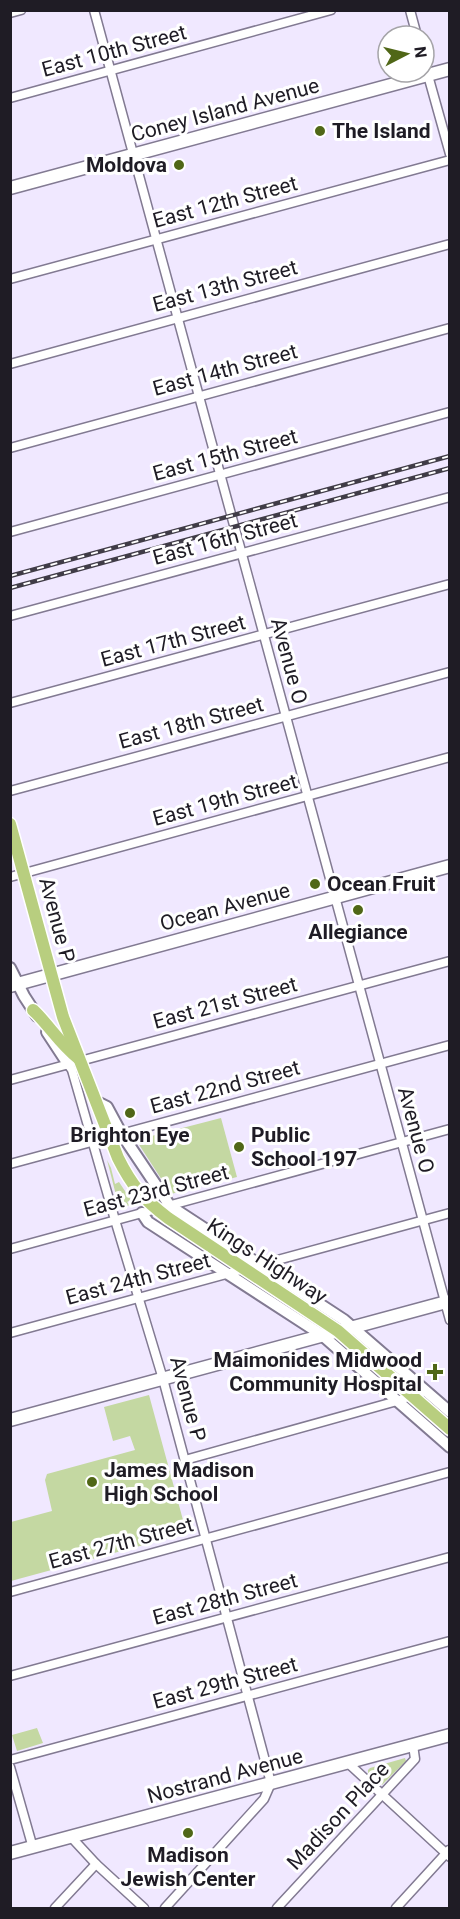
<svg xmlns="http://www.w3.org/2000/svg" width="460" height="1919" viewBox="0 0 460 1919" font-family="Roboto,sans-serif">
<style>
.green{fill:#c4d8a2}
.lines{fill:none;stroke-linecap:round;stroke-linejoin:round}
.minor-casing{stroke:#827a92;stroke-width:11}
.tertiary-casing{stroke:#827a92;stroke-width:14}
.secondary-casing{stroke:#827a92;stroke-width:15}
.primary-casing{stroke:#fff;stroke-width:15}
.minor{stroke:#fff;stroke-width:8}
.tertiary{stroke:#fff;stroke-width:10}
.secondary{stroke:#fff;stroke-width:12}
.primary{stroke:#b8ce7f;stroke-width:12}
.rail-casing{stroke:#403c47;stroke-width:4.5}
.rail{stroke:#fff;stroke-width:2;stroke-dasharray:7;stroke-linecap:butt}
.poi-dot{fill:#506717;stroke:#fff;stroke-width:2}
.labels{text-anchor:middle;dominant-baseline:central;stroke-width:6;stroke-linejoin:round;paint-order:stroke}
.street-label{font-size:21px;fill:#1f1c25;stroke:#fff}
.poi-label{font-size:21px;font-weight:bold;fill:#1f1c25;stroke:#fff;text-anchor:start}
</style>
<rect width="100%" height="100%" fill="#f0e8ff"/>
<!-- green -->
<g class="green">
<polygon points="221,1118 237,1177 171,1194 136,1140"/>
<polygon points="107,1160 111,1168 115,1184 119,1182 131,1200 127,1202 130,1205 124,1207 117,1199"/>
<polygon points="149,1395 186,1531 184,1534 11,1581 11,1522 52,1511 45,1480 47,1474 135,1450 130,1436 113,1441 104,1407"/>
<polygon points="37,1728 43,1743 17,1751 12,1735"/>
<polygon points="405,1758 406,1761 382,1785 368,1773 368,1770 370,1768"/>
</g>
<g class="lines">
<defs>
<g id="minor">
<polyline points="94,10 450,1320"/>
<polyline points="410,10 417,36"/>
<polyline points="10,13 21,10"/>
<polyline points="424,61 450,154"/>
<polyline points="10,98 331,10"/>
<polyline points="10,279 450,160"/>
<polyline points="10,364 450,244"/>
<polyline points="10,448 450,328"/>
<polyline points="10,532 450,412"/>
<polyline points="10,616 450,497"/>
<polyline points="10,703 450,584"/>
<polyline points="10,791 450,672"/>
<polyline points="10,877 450,757"/>
<polyline points="68,1064 72,1070 115,1220 163,1379 271,1783 264,1799 165,1908"/>
<polyline points="10,1080 450,961"/>
<polyline points="10,1164 450,1045"/>
<polyline points="10,1249 450,1129"/>
<polyline points="10,1333 450,1213"/>
<polyline points="185,1460 397,1401 425,1391"/>
<polyline points="10,1592 450,1472"/>
<polyline points="10,1676 450,1557"/>
<polyline points="10,1760 450,1641"/>
<polyline points="348,1763 450,1857"/>
<polyline points="10,1767 33,1848"/>
<polyline points="72,1838 96,1864 144,1908"/>
<polyline points="55,1908 96,1864"/>
<polyline points="277,1908 415,1759 413,1745"/>
<polyline points="396,1908 449,1850"/>
</g>
<g id="tertiary">
<polyline points="10,968 24,996 37,1016"/>
<polyline points="47,1032 68,1064"/>
<polyline points="97,1102 107,1107 121,1133 170,1206 344,1320 450,1412"/>
<polyline points="142,1213 148,1222 322,1335 450,1447"/>
</g>
<g id="secondary">
<polyline points="10,188 450,69"/>
<polyline points="10,986 450,866"/>
<polyline points="10,1420 450,1301"/>
<polyline points="10,1853 450,1735"/>
</g>
<g id="primary">
<path d="M10,824L63,1017L118,1158C132,1186 143,1199 168,1218L338,1331L450,1429"/>
<path d="M33,1010C49,1025 60,1044 78,1058"/>
</g>
</defs>
<!-- minor casing -->
<use href="#minor" class="minor-casing"/>
<!-- tertiary casing -->
<use href="#tertiary" class="tertiary-casing"/>
<!-- secondary casing -->
<use href="#secondary" class="secondary-casing"/>
<!-- primary casing -->
<use href="#primary" class="primary-casing"/>
<!-- minor -->
<use href="#minor" class="minor"/>
<!-- tertiary -->
<use href="#tertiary" class="tertiary"/>
<!-- secondary -->
<use href="#secondary" class="secondary"/>
<!-- primary -->
<use href="#primary" class="primary"/>
<defs>
<g id="rail">
<polyline points="10,576 450,456"/>
<polyline points="10,588 450,468"/>
</g>
</defs>
<!-- rail casing -->
<use href="#rail" class="rail-casing"/>
<!-- rail -->
<use href="#rail" class="rail"/>
</g>
<!-- markers -->
<g class="poi-dot">
<circle cx="320" cy="131" r="6"/>
<circle cx="179" cy="165" r="6"/>
<circle cx="315" cy="884" r="6"/>
<circle cx="358" cy="910" r="6"/>
<circle cx="130" cy="1113" r="6"/>
<circle cx="239" cy="1147" r="6"/>
<path d="M432 1363h6v6h6v6h-6v6h-6v-6h-6v-6h6z"/>
<circle cx="92" cy="1482" r="6"/>
<circle cx="188" cy="1833" r="6"/>
</g>
<g class="labels">
<!-- street labels -->
<g class="street-label">
<text transform="translate(114 51) rotate(-15)">East 10th Street</text>
<text transform="translate(225 110) rotate(-15)">Coney Island Avenue</text>
<text transform="translate(225 202) rotate(-15)">East 12th Street</text>
<text transform="translate(225 286) rotate(-15)">East 13th Street</text>
<text transform="translate(225 370) rotate(-15)">East 14th Street</text>
<text transform="translate(225 455) rotate(-15)">East 15th Street</text>
<text transform="translate(225 539) rotate(-15)">East 16th Street</text>
<text transform="translate(173 641) rotate(-15)">East 17th Street</text>
<text transform="translate(289 661) rotate(75)">Avenue O</text>
<text transform="translate(191 723) rotate(-15)">East 18th Street</text>
<text transform="translate(225 800) rotate(-15)">East 19th Street</text>
<text transform="translate(225 907) rotate(-15)">Ocean Avenue</text>
<text transform="translate(57 920) rotate(75)">Avenue P</text>
<text transform="translate(225 1003) rotate(-15)">East 21st Street</text>
<text transform="translate(225 1087) rotate(-15)">East 22nd Street</text>
<text transform="translate(416 1130) rotate(75)">Avenue O</text>
<text transform="translate(156 1191) rotate(-15)">East 23rd Street</text>
<text transform="translate(267 1261) rotate(33)">Kings Highway</text>
<text transform="translate(138 1279) rotate(-15)">East 24th Street</text>
<text transform="translate(188 1399) rotate(75)">Avenue P</text>
<text transform="translate(121 1543) rotate(-15)">East 27th Street</text>
<text transform="translate(225 1599) rotate(-15)">East 28th Street</text>
<text transform="translate(225 1683) rotate(-15)">East 29th Street</text>
<text transform="translate(225 1776) rotate(-15)">Nostrand Avenue</text>
<text transform="translate(338 1816) rotate(-47)">Madison Place</text>
</g>
<!-- poi labels -->
<g class="poi-label">
<text x="332" y="131">The Island</text>
<text x="167" y="165" text-anchor="end">Moldova</text>
<text x="327" y="884">Ocean Fruit</text>
<text x="358" y="932" text-anchor="middle">Allegiance</text>
<text x="130" y="1135" text-anchor="middle">Brighton Eye</text>
<text x="251" y="1135">Public<tspan x="251" dy="24">School 197</tspan></text>
<text x="422" y="1360" text-anchor="end">Maimonides Midwood<tspan x="422" dy="24">Community Hospital</tspan></text>
<text x="104" y="1470">James Madison<tspan x="104" dy="24">High School</tspan></text>
<text x="188" y="1855" text-anchor="middle">Madison<tspan x="188" dy="24">Jewish Center</tspan></text>
</g>
</g>
<!-- border -->
<rect width="460" height="1919" fill="none" stroke="#1f1c25" stroke-width="24"/>
<!-- north arrow -->
<g transform="translate(406 54) rotate(83)"><circle r="28" fill="#ffffff" stroke="#a5a4a8" stroke-width="1.5"/>
<path d="M0-4.5L10 22L0 15L-10 22Z" fill="#506717"/>
<text y="-9" font-size="16" font-weight="bold" text-anchor="middle" fill="#1f1c25">N</text>
</g>
</svg>
